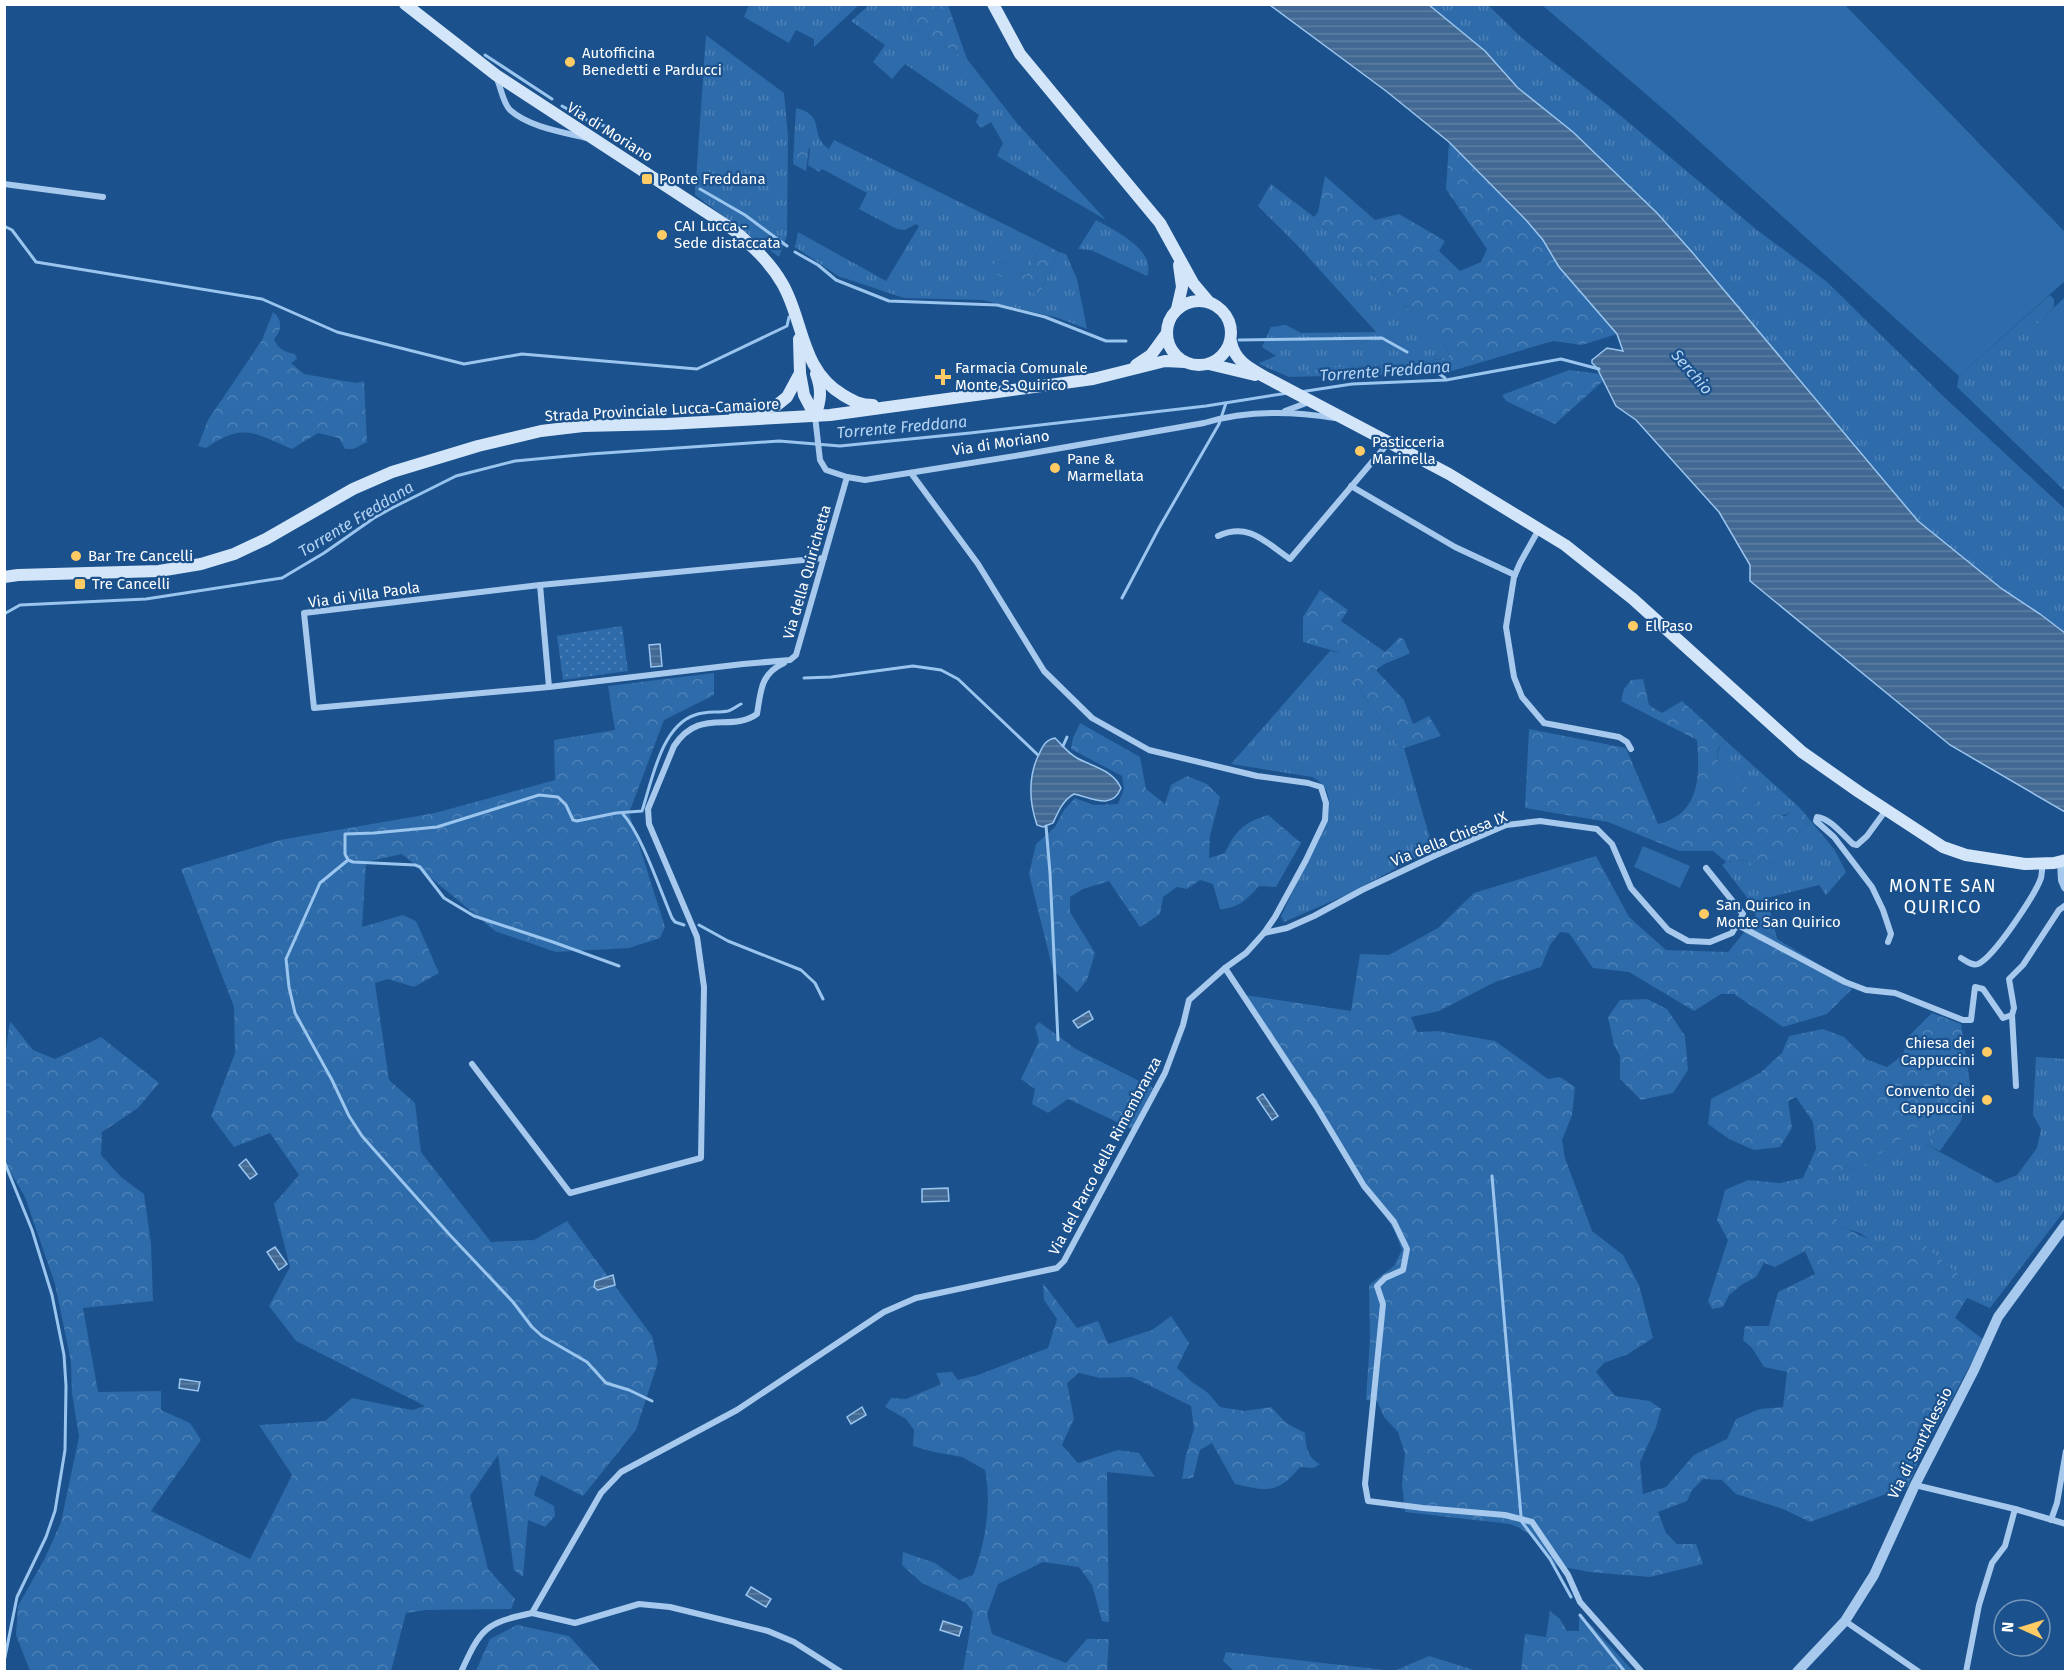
<svg xmlns="http://www.w3.org/2000/svg" width="2070" height="1676" viewBox="0 0 2070 1676" font-family="'Fira Sans',sans-serif">
<style>
.grass{fill:url(#grass-tufts)}
.forest{fill:url(#forest-crowns)}
.park{fill:url(#park-dots)}
.pitch{fill:#2e6baa}
.water{fill:url(#water-rules);stroke:#9ac5ef;stroke-width:1.5}
.lines{fill:none;stroke-linecap:round;stroke-linejoin:round}
.stream{stroke:#9ac5ef;stroke-width:3}
.minor{stroke:#a7c9ed;stroke-width:6}
.tertiary{stroke:#a7c9ed;stroke-width:10}
.secondary{stroke:#d3e5f9;stroke-width:12}
.poi-dot{fill:#fecb64;stroke:#1b518c;stroke-width:2}
.labels{text-anchor:middle;dominant-baseline:central;stroke-width:4.5;stroke-linejoin:round;paint-order:stroke}
.poi-label{font-size:15px;fill:#fff;stroke:#1b518c;text-anchor:start}
.street-label{font-size:15px;fill:#fff;stroke:#1b518c}
.water-label{font-size:16px;font-style:italic;fill:#b3d3f4;stroke:#1b518c}
.quarter-label{font-size:18px;letter-spacing:1.5px;fill:#fff;stroke:#1b518c}
</style>
<defs>
<pattern id="grass-tufts" width="24" height="20" patternUnits="userSpaceOnUse" patternTransform="scale(1.5)"><rect width="24" height="20" fill="#2e6baa"/><path d="M3 7l-1-3M5 7V3M7 7l1-3M15 17l-1-3M17 17v-4M19 17l1-3" fill="none" stroke="#4d81b7"/></pattern>
<pattern id="forest-crowns" width="20" height="18" patternUnits="userSpaceOnUse" patternTransform="scale(1.5)"><rect width="20" height="18" fill="#2e6baa"/><path d="M2 6a3 3 0 1 1 6 0M12 15a3 3 0 1 1 6 0" fill="none" stroke="#4d81b7"/></pattern>
<pattern id="park-dots" width="8" height="8" patternUnits="userSpaceOnUse" patternTransform="scale(1.5)"><rect width="8" height="8" fill="#2e6baa"/><path d="M2 2h.1M6 6h.1" fill="none" stroke="#4d81b7" stroke-width="1.8" stroke-linecap="round"/></pattern>
<pattern id="water-rules" width="6" height="5" patternUnits="userSpaceOnUse" patternTransform="scale(1.5)"><rect width="6" height="5" fill="#426993"/><path d="M0 2.5h6" fill="none" stroke="#5e80a3"/></pattern>
</defs>
<rect width="100%" height="100%" fill="#1b518c"/>
<!-- grass -->
<g class="grass">
<polygon points="749,5 749,4 859,5 814,47 814,39 796,30 789,43 744,17"/>
<polygon points="869,5 920,5 908,26 967,59 1016,122 1106,220 997,156 1003,143 991,122 981,128 976,122 979,115 905,64 892,79 873,62 885,45 851,21"/>
<polygon points="1429,5 1488,5 1523,39 1609,106 1757,230 1826,281 1943,396 2065,509 2065,633 2040,614 2002,589 1918,521 1692,252 1573,132 1518,88 1485,51"/>
<polygon points="706,35 784,93 788,137 787,236 779,257 695,195"/>
<path d="M796,108C827,115 808,135 829,149L834,140L1042,243L1026,275L998,259L1038,296L1059,252L1066,254L1077,279L1087,329L1058,318L982,300L904,298L838,276L795,247L798,232L886,281L919,226L916,224L905,230L897,229L859,209L867,193L822,169L819,172L808,165L810,148L794,144Z"/>
<path d="M1271,184L1314,217L1445,345L1449,356C1396,373 1338,359 1289,377L1261,365L1259,363L1276,356L1262,347L1271,327L1286,325L1301,333L1376,332L1299,247L1258,206Z"/>
<path d="M1096,220C1114,230 1157,250 1147,276L1091,250L1078,249Z"/>
<polygon points="2050,295 2054,299 2054,307 2033,329 2065,363 2065,491 1957,387 1959,376"/>
<path d="M1330,651L1341,653V662L1398,745L1404,748L1433,849L1344,896L1284,922L1281,916L1284,910L1328,817C1331,799 1329,785 1312,777L1231,764Z"/>
<path d="M1726,741L1799,807C1791,812 1784,818 1773,814C1764,811 1757,798 1749,792C1743,788 1735,786 1729,781C1718,771 1711,750 1726,741Z"/>
<polygon points="1810,820 1834,849 1846,872 1826,895 1819,885 1767,898 1777,938 1751,924 1756,916 1746,896 1722,865 1726,862 1746,860 1759,869 1777,861"/>
<path d="M2036,1057L2065,1059V1210L1990,1308L1967,1298L1959,1275L1896,1246L1873,1242L1860,1233L1838,1226C1829,1199 1826,1188 1847,1166L1855,1171L1925,1121L1929,1107L1949,1109L1927,1145L1997,1183L2017,1175L2037,1148L2041,1129L2033,1115Z"/>
</g>
<!-- forest -->
<g class="forest">
<polygon points="920,5 948,5 967,59 908,26"/>
<polygon points="803,134 808,135 810,138 806,171 793,164 794,144"/>
<path d="M1449,142L1526,220L1543,240L1559,267L1617,334L1582,345L1553,341L1445,373L1289,377C1338,358 1396,374 1449,356L1445,345L1314,217L1318,212L1325,176L1375,220L1399,214L1445,241L1439,251L1460,271L1481,262L1487,249L1446,189Z"/>
<polygon points="1042,243 1059,252 1038,296 989,270 998,259 1026,275"/>
<path d="M273,312C283,320 282,330 274,339C278,349 284,352 295,354L297,359L291,363L304,374L356,383L364,381L367,442L353,449H345L339,438L318,433L292,449C254,433 243,422 206,448L198,446L208,420L262,340Z"/>
<polygon points="1569,370 1600,374 1603,381 1555,424 1506,401 1502,395"/>
<path d="M1320,590L1348,610L1341,621L1385,652L1400,637L1404,640L1410,653C1398,660 1386,661 1376,670L1404,700L1413,724L1429,716L1441,736L1404,748L1398,745L1341,662V653L1303,642V617Z"/>
<polygon points="714,673 714,695 664,720 629,813 665,927 660,938 629,948 556,952 495,931 402,854 366,862 362,927 403,915 416,921 439,973 414,987 388,979 375,983 389,1080 415,1103 421,1152 491,1242 534,1240 567,1221 652,1336 658,1362 636,1430 583,1496 541,1475 534,1495 554,1506 555,1516 545,1527 528,1520 523,1577 514,1570 498,1455 470,1496 488,1569 515,1599 511,1609 426,1610 406,1613 391,1671 30,1671 16,1635 18,1606 45,1558 61,1522 79,1437 72,1393 71,1362 55,1284 25,1197 5,1163 4,1062 10,1021 33,1050 55,1059 101,1037 159,1083 138,1108 102,1132 101,1155 121,1177 144,1194 151,1244 153,1301 83,1308 98,1392 161,1391 161,1410 190,1423 201,1440 151,1511 250,1559 292,1475 259,1425 325,1421 352,1398 412,1410 425,1406 296,1341 269,1306 290,1267 274,1204 299,1175 270,1133 234,1147 211,1116 235,1053 234,1007 181,869 280,840 435,813 555,780 554,740 615,730 608,686"/>
<path d="M1643,679L1649,705L1662,713L1682,701L1726,741C1709,751 1720,768 1728,780L1744,776L1748,791L1773,814L1785,816L1799,807L1810,820L1777,861L1759,869L1746,860L1726,862L1713,851H1679L1608,822L1525,808L1529,729L1626,748L1658,824C1700,814 1700,777 1697,740L1621,701L1624,689L1631,680Z"/>
<path d="M1080,723L1140,757L1146,789L1165,804L1171,785L1187,776L1207,784L1220,797L1210,836L1209,858L1225,853C1236,830 1243,823 1268,815L1301,843L1276,887L1259,886C1246,900 1239,908 1220,909L1213,884L1200,880L1187,889L1177,887L1163,897L1160,914L1140,927L1109,881L1083,889L1070,897V912L1095,953L1087,980L1077,992L1053,970L1029,874L1036,844L1055,827L1064,810L1075,798L1094,805L1118,804L1124,789L1122,776L1071,749L1073,738Z"/>
<path d="M1596,856L1629,917L1666,950L1728,952L1751,924C1773,936 1794,949 1815,962C1829,972 1841,975 1852,989L1827,1014L1783,1027L1734,994H1721L1694,1011L1629,972L1593,968L1569,933L1560,932L1550,945L1541,967L1495,982L1439,1011L1411,1017L1417,1032L1438,1031L1495,1041L1548,1079L1560,1077L1575,1087L1572,1115L1562,1140L1565,1158L1592,1231L1623,1255L1639,1285L1653,1338L1628,1354L1604,1363L1596,1372L1615,1396L1650,1401L1661,1409L1656,1427L1640,1462L1643,1494L1666,1487L1694,1455L1727,1439L1736,1419L1760,1409L1783,1407L1787,1372L1764,1367L1752,1348L1743,1340L1745,1326H1769L1778,1292L1815,1274L1805,1251L1775,1267L1764,1263L1756,1277L1741,1285L1729,1295L1723,1307L1712,1309L1708,1301L1728,1240L1717,1220L1725,1190L1748,1180L1780,1183L1803,1178L1816,1149L1813,1122L1796,1097L1788,1101L1792,1128L1780,1147L1754,1150L1729,1139L1708,1124L1711,1099L1760,1073L1782,1053L1789,1036L1823,1029L1844,1037L1866,1059L1887,1067L1903,1055L1908,1037L1932,1013L1961,1024L1970,1084L1961,1121L1940,1151L1927,1145L1948,1109L1930,1107L1926,1121L1855,1171L1847,1166C1826,1189 1830,1199 1839,1226C1857,1232 1875,1245 1894,1245C1901,1245 1910,1241 1917,1239L1959,1275L1967,1298L1955,1318L1984,1340L1922,1453L1908,1486L1810,1522L1783,1509L1736,1494L1722,1480L1703,1479L1692,1490L1687,1501L1658,1512L1666,1533L1677,1544H1696L1703,1564L1650,1577L1589,1572L1554,1565C1541,1547 1532,1531 1510,1524L1405,1512L1402,1484L1405,1454L1398,1432L1384,1417L1377,1401L1366,1400L1370,1339L1369,1285L1394,1266L1402,1250L1394,1230L1295,1069L1245,995L1351,1011L1360,954L1389,955L1438,928L1474,893Z"/>
<polygon points="1647,999 1667,1009 1685,1036 1688,1070 1673,1093 1641,1100 1620,1079 1620,1056 1614,1045 1608,1017 1620,1000"/>
<polygon points="1039,1022 1076,1049 1153,1088 1132,1129 1068,1099 1048,1113 1032,1104 1035,1089 1021,1079 1039,1041 1035,1027"/>
<path d="M1043,1283L1077,1328L1098,1321L1108,1344L1152,1330L1171,1316L1189,1343L1177,1368L1192,1382L1208,1393L1220,1407L1244,1411L1271,1407L1286,1423L1305,1433C1306,1446 1307,1458 1320,1464L1314,1468L1300,1467C1277,1495 1266,1491 1235,1484L1212,1443L1200,1450L1193,1478L1182,1479L1186,1455L1194,1429L1191,1406L1132,1377L1100,1378L1079,1373L1067,1383L1074,1419L1062,1445L1078,1463L1118,1450L1139,1453L1155,1477L1107,1472L1109,1622L1102,1621L1092,1585L1079,1567L1043,1562L998,1584L987,1614L992,1634L1066,1663L1087,1639H1109L1107,1671H963L973,1612L966,1603L922,1583L902,1565L903,1552L935,1563L959,1580L973,1575C985,1546 992,1501 985,1470L962,1457L934,1452L913,1446L914,1430L906,1419L885,1407L891,1398L906,1399L941,1384L936,1373L952,1372L958,1380L978,1375L1048,1348L1057,1319L1044,1300Z"/>
<polygon points="1550,1611 1560,1619 1567,1631 1579,1631 1579,1617 1590,1624 1633,1671 1521,1671 1525,1634 1546,1637"/>
<polygon points="517,1625 569,1636 601,1671 476,1671 490,1639"/>
<polygon points="1226,1652 1394,1671 1429,1656 1477,1671 1234,1671 1223,1661"/>
</g>
<!-- park -->
<polygon class="park" points="622,626 628,671 563,680 557,636"/>
<!-- pitch -->
<g class="pitch">
<polygon points="1542,5 1845,5 2065,232 2065,281 1959,376 1669,114"/>
<polygon points="2065,297 2065,363 2032,329"/>
<polygon points="1643,846 1690,866 1680,888 1634,867"/>
</g>
<!-- water -->
<g class="water">
<polygon points="1270,5 1429,5 1485,51 1518,88 1573,132 1657,213 1692,252 1918,521 2002,589 2040,614 2065,633 2065,812 1950,745 1750,581 1750,565 1719,512 1636,420 1616,406 1597,368 1592,363 1592,360 1607,348 1623,351 1617,334 1559,267 1543,240 1526,220 1449,142 1386,91"/>
<polygon points="660,644 662,666 651,667 649,645"/>
<path d="M1055,738C1062,745 1068,753 1077,758C1093,767 1113,770 1121,788C1112,811 1090,797 1074,794C1063,800 1058,812 1053,823L1043,827L1037,825C1029,802 1028,776 1039,754C1043,746 1045,740 1055,738Z"/>
<polygon points="1089,1011 1093,1019 1078,1028 1073,1021"/>
<polygon points="1263,1094 1278,1116 1272,1120 1257,1098"/>
<polygon points="246,1159 257,1174 250,1179 239,1165"/>
<polygon points="948,1188 949,1201 922,1202 922,1189"/>
<polygon points="275,1247 287,1264 279,1270 267,1252"/>
<polygon points="613,1275 615,1285 598,1290 594,1287 595,1281"/>
<polygon points="180,1379 200,1382 198,1391 179,1388"/>
<polygon points="862,1407 866,1415 851,1424 847,1417"/>
<polygon points="751,1587 771,1599 766,1607 746,1595"/>
<polygon points="943,1621 962,1627 959,1636 940,1630"/>
</g>
<g class="lines">
<!-- stream -->
<g class="stream">
<polyline points="485,55 552,99"/>
<polyline points="562,106 594,124 605,126"/>
<polyline points="700,189 745,215 787,246"/>
<polyline points="4,226 12,230 36,262 262,299 337,332 464,364 522,354 697,369 787,326 789,317"/>
<polyline points="795,252 818,265 836,280 889,301 997,305 1045,317 1106,341 1126,341"/>
<polyline points="1239,340 1382,338 1407,352"/>
<polyline points="1427,365 1445,378"/>
<polyline points="1300,392 1352,384 1446,380 1561,359 1599,369"/>
<polyline points="1122,598 1159,528 1219,424 1226,403"/>
<polyline points="4,614 20,605 146,599 282,578 324,553 374,518 392,508 456,476 515,461 590,454 779,441 840,446 970,433 1206,406 1288,393"/>
<polyline points="804,678 831,677 913,666 941,670 958,679 1038,755"/>
<polyline points="1063,746 1067,737"/>
<path d="M623,814C642,835 660,890 672,918L675,922L684,925"/>
<polyline points="1046,826 1050,873 1058,1040"/>
<polyline points="348,860 320,883 286,959 289,987 295,1013 332,1080 349,1116 362,1136 392,1170 449,1234 513,1302 532,1327 542,1336 587,1362 606,1383 629,1390 652,1401"/>
<path d="M348,860L345,854V834L374,833L437,827L539,795L558,797L566,805L573,820L577,821L616,813L642,811C652,781 661,726 695,715C706,711 717,713 728,711C732,710 737,706 741,704"/>
<polyline points="348,860 353,862 415,865 420,867 444,898 474,916 553,942 619,966"/>
<polyline points="699,925 728,941 801,970 815,983 823,999"/>
<polyline points="4,1161 32,1230 52,1295 64,1355 66,1386 65,1450 55,1511 46,1537 17,1597 4,1662"/>
<polyline points="1492,1176 1521,1516"/>
<polyline points="1522,1522 1550,1559 1571,1597"/>
<polyline points="1580,1615 1625,1672"/>
</g>
<!-- minor -->
<g class="minor">
<path d="M497,79C501,88 503,103 510,110C529,127 562,132 587,138"/>
<polyline points="4,184 103,197"/>
<polyline points="1285,411 1309,402"/>
<path d="M815,416L820,460L826,470L847,477L865,480L1021,455L1204,423C1246,410 1292,411 1335,418"/>
<polyline points="1351,486 1455,547 1515,575"/>
<polyline points="1539,529 1520,563 1514,577 1506,627 1514,677 1522,697 1544,723 1619,737 1627,742 1631,749"/>
<path d="M1218,536C1249,522 1265,542 1290,559L1389,442"/>
<polyline points="824,558 540,585 304,613 314,708 549,687 743,664 790,660 796,655 847,477"/>
<polyline points="540,585 549,687"/>
<path d="M1886,810L1867,836L1857,845L1853,844C1843,835 1830,818 1817,817L1816,821L1834,837L1872,887L1883,910L1891,934L1888,942"/>
<polyline points="1736,924 1845,982 1866,990 1895,993 1963,1020 1971,1020 1975,987 1983,989 2003,1018 2012,1015 2014,1008 2009,979 2023,965 2059,910 2066,905"/>
<polyline points="1264,933 1287,928 1314,916 1362,890 1434,856 1506,825 1540,821 1597,829 1612,844 1631,888 1668,930 1688,941 1710,942 1732,933 1743,914 1706,868"/>
<path d="M1961,958C1966,961 1972,966 1978,964C1994,957 2035,895 2041,878C2042,873 2042,868 2043,864"/>
<polyline points="1225,968 1316,1106 1364,1186 1394,1222 1407,1249 1403,1270 1385,1278 1377,1286 1383,1304 1365,1484 1368,1501 1423,1508 1505,1515 1532,1522 1568,1575 1580,1602 1642,1672"/>
<polyline points="2012,1015 2016,1086"/>
<path d="M472,1064L570,1193L701,1158L704,987L697,937L649,824L648,809L674,746C700,707 730,733 757,714C761,691 760,674 784,663"/>
<polyline points="1915,1485 2015,1509 2066,1524"/>
<polyline points="2051,1520 2057,1503 2066,1451"/>
<polyline points="532,1613 575,1623 639,1604 670,1607 768,1631 794,1642 841,1672"/>
<polyline points="1845,1621 1919,1672"/>
<path d="M461,1672C481,1628 485,1623 532,1613L601,1493L621,1472L737,1410L884,1312L916,1298L1057,1268L1064,1261L1165,1073L1183,1025L1189,1000L1225,968L1246,953L1264,933L1275,917L1306,860L1325,820L1326,803L1321,787L1308,783L1257,776L1149,750L1092,718L1044,671L978,564L911,473"/>
<polyline points="1966,1672 1979,1605 1992,1563 2005,1546 2015,1509"/>
</g>
<!-- tertiary -->
<g class="tertiary">
<polyline points="2062,862 2063,880 2066,887"/>
<polyline points="1797,1672 1845,1621 1874,1575 1915,1485 1974,1370 1998,1317 2066,1224"/>
</g>
<!-- secondary -->
<g class="secondary">
<path d="M405,4L496,75L735,231C753,247 770,262 782,283C804,320 800,370 843,395C853,401 860,405 873,405"/>
<polyline points="993,4 1020,54 1160,223 1193,283 1209,302"/>
<circle cx="1199" cy="333" r="32"/>
<polyline points="1177,309 1182,287 1179,265"/>
<path d="M1231,342C1235,361 1249,368 1265,377L1449,474L1565,545L1633,599L1802,752L1859,792L1943,847L1966,855L2025,864L2054,863L2066,860"/>
<polyline points="1209,364 1255,375"/>
<polyline points="1136,365 1151,355 1167,333"/>
<polyline points="800,373 804,395 815,416"/>
<polyline points="735,415 777,405 787,397 800,373 799,339"/>
<path d="M815,416C821,400 822,390 816,374"/>
<polyline points="4,577 18,575 159,571 201,564 234,554 266,539 353,489 392,472 478,446 541,431 583,426 667,424 830,415 1093,379 1165,361 1185,362"/>
</g>
</g>
<!-- markers -->
<g class="poi-dot">
<circle cx="570" cy="62" r="6"/>
<rect x="641" y="173" width="12" height="12" rx="3"/>
<circle cx="662" cy="235" r="6"/>
<path d="M940 368h6v6h6v6h-6v6h-6v-6h-6v-6h6z"/>
<circle cx="1360" cy="451" r="6"/>
<circle cx="1055" cy="468" r="6"/>
<circle cx="76" cy="556" r="6"/>
<rect x="74" y="578" width="12" height="12" rx="3"/>
<circle cx="1633" cy="626" r="6"/>
<circle cx="1704" cy="914" r="6"/>
<circle cx="1987" cy="1052" r="6"/>
<circle cx="1987" cy="1100" r="6"/>
</g>
<g class="labels">
<!-- poi labels -->
<g class="poi-label">
<text x="582" y="53">Autofficina<tspan x="582" dy="17">Benedetti e Parducci</tspan></text>
<text x="659" y="179">Ponte Freddana</text>
<text x="674" y="226">CAI Lucca -<tspan x="674" dy="17">Sede distaccata</tspan></text>
<text x="955" y="368">Farmacia Comunale<tspan x="955" dy="17">Monte S. Quirico</tspan></text>
<text x="1372" y="442">Pasticceria<tspan x="1372" dy="17">Marinella</tspan></text>
<text x="1067" y="459">Pane &amp;<tspan x="1067" dy="17">Marmellata</tspan></text>
<text x="88" y="556">Bar Tre Cancelli</text>
<text x="92" y="584">Tre Cancelli</text>
<text x="1645" y="626">El Paso</text>
<text x="1716" y="905">San Quirico in<tspan x="1716" dy="17">Monte San Quirico</tspan></text>
<text x="1975" y="1043" text-anchor="end">Chiesa dei<tspan x="1975" dy="17">Cappuccini</tspan></text>
<text x="1975" y="1091" text-anchor="end">Convento dei<tspan x="1975" dy="17">Cappuccini</tspan></text>
</g>
<!-- street labels -->
<g class="street-label">
<text transform="translate(610 132) rotate(32)">Via di Moriano</text>
<text transform="translate(662 410) rotate(-3)">Strada Provinciale Lucca-Camaiore</text>
<text transform="translate(1001 443) rotate(-9)">Via di Moriano</text>
<text transform="translate(807 572) rotate(-74)">Via della Quirichetta</text>
<text transform="translate(364 595) rotate(-8)">Via di Villa Paola</text>
<text transform="translate(1449 839) rotate(-22)">Via della Chiesa IX</text>
<text transform="translate(1105 1156) rotate(-62)">Via del Parco della Rimembranza</text>
<text transform="translate(1920 1443) rotate(-63)">Via di Sant'Alessio</text>
</g>
<!-- water labels -->
<g class="water-label">
<text transform="translate(1385 371) rotate(-4)">Torrente Freddana</text>
<text transform="translate(1692 372) rotate(49)">Serchio</text>
<text transform="translate(902 427) rotate(-5)">Torrente Freddana</text>
<text transform="translate(356 519) rotate(-31)">Torrente Freddana</text>
</g>
<!-- quarter labels -->
<g class="quarter-label">
<text x="1943" y="886">MONTE SAN<tspan x="1943" dy="21">QUIRICO</tspan></text>
</g>
</g>
<!-- border -->
<rect width="2070" height="1676" fill="none" stroke="#ffffff" stroke-width="12"/>
<!-- north arrow -->
<g transform="translate(2022 1628) rotate(274)"><circle r="28" fill="#1b518c" stroke="#7697ba" stroke-width="1.5"/>
<path d="M0-4.5L10 22L0 15L-10 22Z" fill="#fecb64"/>
<text y="-9" font-size="16" font-weight="bold" text-anchor="middle" fill="#ffffff">N</text>
</g>
</svg>
